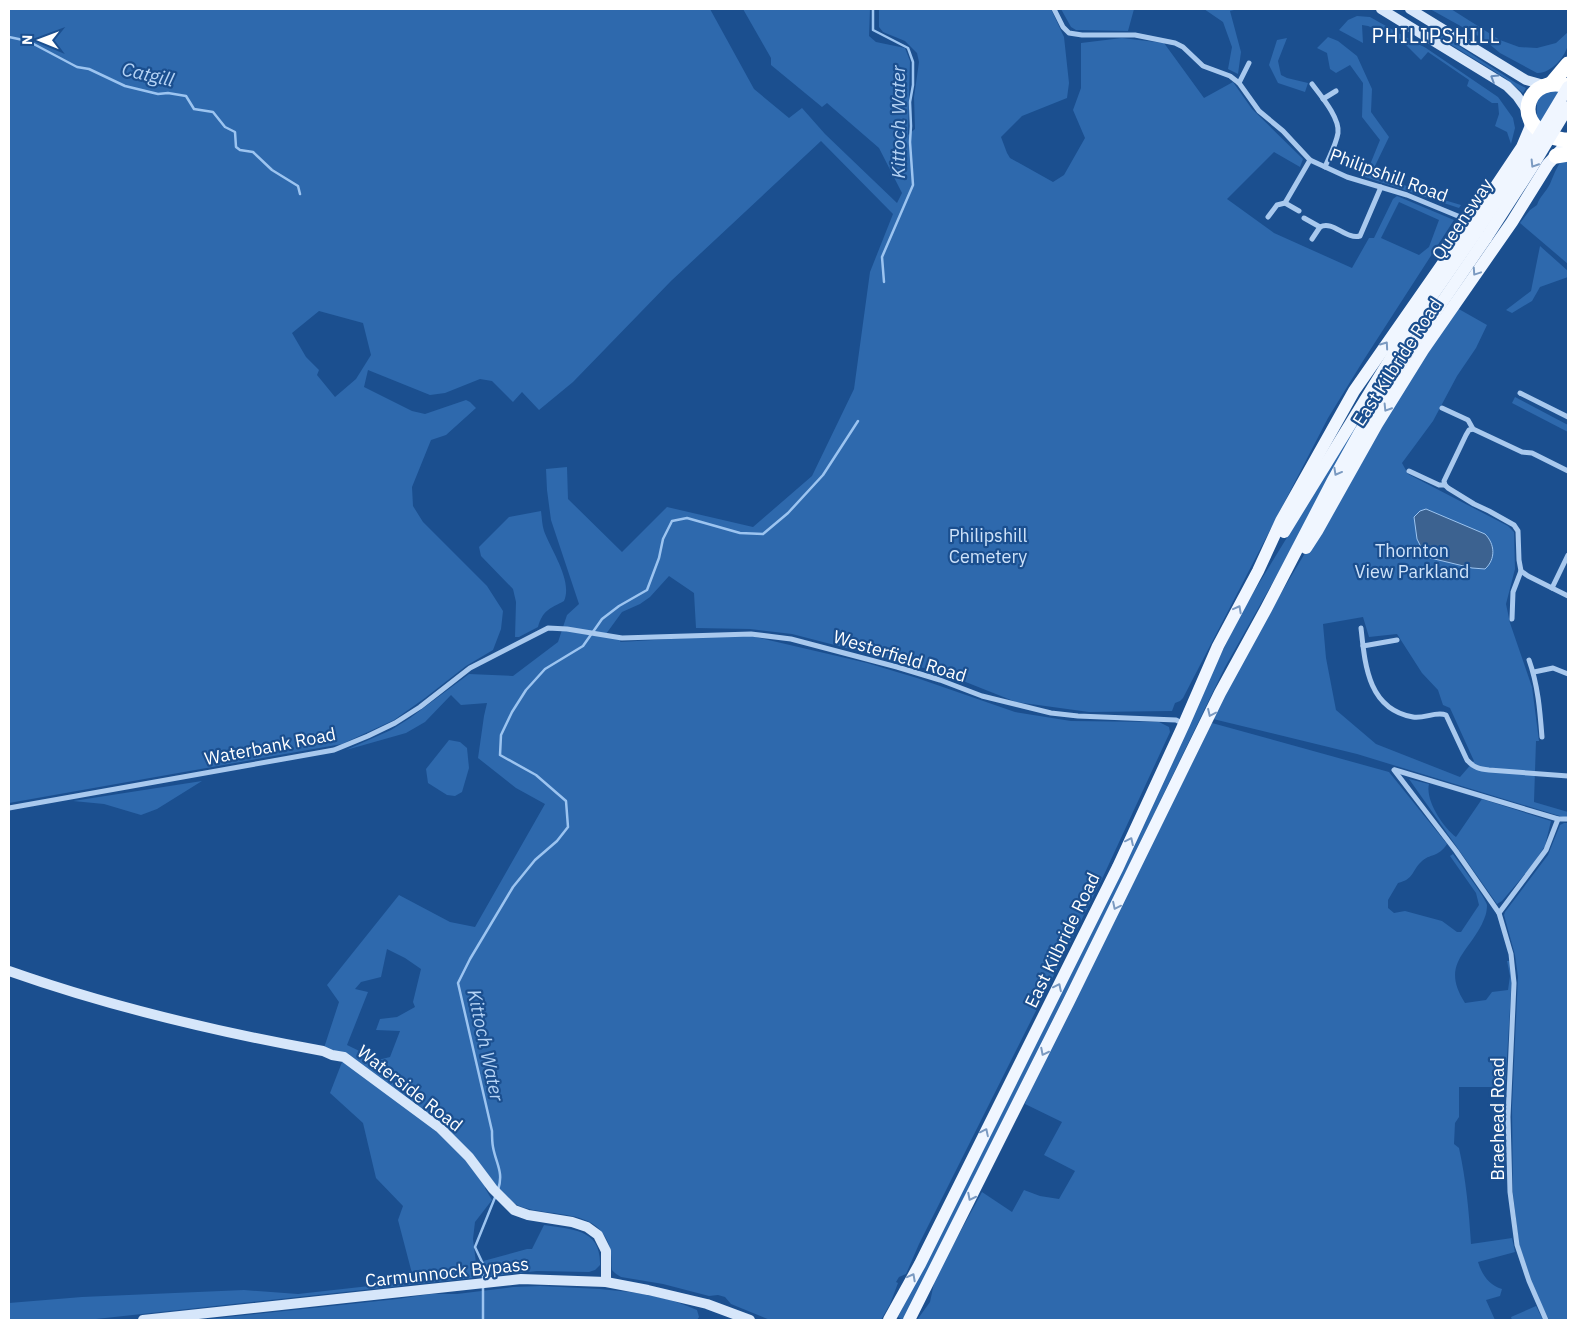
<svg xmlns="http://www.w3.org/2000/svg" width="1577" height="1329" viewBox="0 0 1577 1329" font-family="'IBM Plex Sans',sans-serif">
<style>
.green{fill:#2e69ad;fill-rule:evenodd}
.water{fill:#3c6290;stroke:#9cc4f0}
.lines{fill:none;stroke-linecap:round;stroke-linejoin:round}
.stream{stroke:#9cc4f0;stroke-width:2.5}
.street{stroke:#a9c9ee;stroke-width:5}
.secondary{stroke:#d6e6fa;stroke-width:10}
.primary{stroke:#f0f6ff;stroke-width:12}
.highway{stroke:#fff;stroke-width:15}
.primary-bridge{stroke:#f0f6ff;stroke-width:12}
.oneway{stroke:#668bba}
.oneway2{stroke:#7b9ac1}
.labels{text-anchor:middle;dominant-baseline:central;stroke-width:4.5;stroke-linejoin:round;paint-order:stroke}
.street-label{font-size:18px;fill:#fff;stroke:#1b4f8f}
.park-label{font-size:18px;fill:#cfe3fa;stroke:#1b4f8f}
.water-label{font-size:19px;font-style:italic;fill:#b5d3f5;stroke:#1b4f8f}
.quarter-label{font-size:20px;letter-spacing:1px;fill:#fff;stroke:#1b4f8f}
</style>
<rect width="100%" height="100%" fill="#1b4f8f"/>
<!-- green -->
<g class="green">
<path d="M9,9H710L754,89L789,118L802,108L825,134L897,203L902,193L879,148L827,103L822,107L771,65V58L743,9H870L869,36L876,42L905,48L910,61L908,135L915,129L914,97L919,62L917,53L905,41L883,32L879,27V9H1051L1064,37L1069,83L1067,98L1022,116L1001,137L1007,153L1010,158L1053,182L1064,175L1085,138L1073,110L1081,88V43L1122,38L1164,43L1204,98L1233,82L1252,109L1303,159L1300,167L1274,152L1227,199L1274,233L1352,268L1369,238H1374L1393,199L1397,196L1454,220L1363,361L1328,418L1183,698L1180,701L1175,703L1172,711L1089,712L1016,702L943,673L792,634L750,629L696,628L694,593L669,576L650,597L640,604L622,612L606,634L622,638L620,642L738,635L751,636L867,663L917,678L1015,712L1071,721L1159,722L1169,727L1170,732L1102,879L919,1244L906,1274L899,1277L896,1282L898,1283L890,1304L881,1320H770L731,1304L725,1297L718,1295L709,1296L663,1284L621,1277C618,1275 614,1273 612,1270C611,1265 612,1259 611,1254C610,1244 605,1234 597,1227C579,1211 542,1215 519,1206C510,1202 498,1187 491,1179L485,1188L492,1200L475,1222L473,1239L476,1263L527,1249H532L544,1225C572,1230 601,1228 600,1265L595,1270L589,1272L537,1271L87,1320H9V1303L82,1297L244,1290L298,1294L414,1281L398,1220L403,1206L376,1178L363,1123L330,1093L344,1057L323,1051L339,1002L327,985L399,895L450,922L475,927L545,804L516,788L478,758L484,716L487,703L461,705L451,695L425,722L406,733L346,750L391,730L410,718L469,674L513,676L558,642L567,615L579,604L551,520L547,490L546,469L567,467L568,499L622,552L667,507L753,527L812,476L854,389L870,272L893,214L821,141L671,281L573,382L539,410L522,392L513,402L492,381L480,379L445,393L430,395L368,370L364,387L412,411L425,414L466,400L470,402L476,408L446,435L431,440L412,487L413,506L423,522L487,586L503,611L501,629L493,650L466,666L425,698L394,720L342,744L9,803ZM1399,202L1439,220L1429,247L1419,255L1381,238ZM319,311L363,323L371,355L356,379L335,397L317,375L319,370L306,357L292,333ZM387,949L405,958L421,969L413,1002L415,1007L397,1017L380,1019L376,1030L400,1031L390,1057L378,1060L347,1045L368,992L355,989L361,982L381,977Z"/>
<polygon points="1061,9 1134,9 1128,31 1076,30 1071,27"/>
<polygon points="1204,9 1238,9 1230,11 1241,52 1238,74 1228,69 1232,47 1223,22"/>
<path d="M1430,9H1451L1500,40L1519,47L1537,48L1556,43L1568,32C1568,36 1569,41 1568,44C1566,57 1550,74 1537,73L1500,53L1482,38Z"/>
<polygon points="1357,16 1370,17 1402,35 1426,48 1498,97 1513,118 1515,128 1511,144 1507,132 1495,126 1499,114 1498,103 1492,103 1467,86 1469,80 1428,52 1421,60 1400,39 1368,26 1362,25 1363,43 1339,30 1348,20"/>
<polygon points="1442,35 1516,83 1526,88 1523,93 1505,78 1440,38"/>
<polygon points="1328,37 1338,41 1357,56 1372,89 1371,112 1389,137 1374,168 1417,192 1461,205 1459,208 1365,177 1380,140 1362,117 1363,83 1350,65 1336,73 1330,69 1327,53 1317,48"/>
<polygon points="1287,38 1278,61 1281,75 1287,78 1308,83 1305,92 1278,83 1269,65 1277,40"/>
<polygon points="1551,91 1559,91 1540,123 1537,117 1537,101 1543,94"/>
<path d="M1568,160V264L1520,223L1530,210L1537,205C1540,196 1546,192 1550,184C1553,176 1556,169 1561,161Z"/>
<polygon points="1540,246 1568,271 1568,277 1540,287 1532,301 1512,313 1506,310 1531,291"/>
<path d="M1457,308L1487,325L1476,348L1457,376L1433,421L1402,463L1408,474L1508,526L1514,532L1515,569L1506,604L1510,623L1532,687L1539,741H1536L1534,802L1568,812V817H1563L1357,754L1213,719L1241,660L1395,403ZM1363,617L1369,637L1397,634L1422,673L1438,690L1443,705L1450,708L1474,761L1460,777L1376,744L1336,710L1326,658L1323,624Z"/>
<polygon points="1376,392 1304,527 1225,667 1104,917 903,1320 898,1317 1242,611"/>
<polygon points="1515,397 1568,425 1568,432 1512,403"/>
<path d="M541,511C542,518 542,525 544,531C551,550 573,581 564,601C549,609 543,610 538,627L519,637H515L516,602L513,589L481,556L479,547L509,517Z"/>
<path d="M1212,723L1389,772L1447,844C1438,858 1430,853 1421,862C1411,872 1414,879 1398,883L1388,900V908L1394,913L1405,911L1442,921L1457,932H1461L1479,905L1476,893L1450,856L1453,854C1459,863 1486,898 1487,905C1487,913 1485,917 1482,924C1466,955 1441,965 1465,1003L1486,1000L1492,992L1508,990L1510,976L1507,961H1510L1512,976L1505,1089L1502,1088L1501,1087H1459V1117L1455,1123L1454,1144L1459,1148C1466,1180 1469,1211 1471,1244L1512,1238L1515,1252L1478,1262C1482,1275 1489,1285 1502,1289L1500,1296L1486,1300L1495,1320H917L930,1302L935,1278L982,1192L1012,1212L1024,1190L1040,1196L1059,1199L1075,1171L1044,1155L1062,1122L1025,1104L1029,1092Z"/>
<polygon points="449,740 460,742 467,748 469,768 462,792 455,796 447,795 428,783 426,769"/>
<path d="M1409,779L1429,784C1425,800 1443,827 1456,837L1482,799L1551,821L1545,846L1531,867L1502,901L1497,904Z"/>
<polygon points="202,781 157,809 141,815 104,804 73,801"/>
<polygon points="1564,823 1568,823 1568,1320 1549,1320 1536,1294 1519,1244 1513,1194 1512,1107 1518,977 1515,955 1504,915 1505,912 1548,855 1560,825"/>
<path d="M540,1286C592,1289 649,1288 697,1310L699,1317L697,1320H200L397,1299L431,1294H457L513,1287Z"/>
<polygon points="1536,1306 1543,1320 1512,1320 1511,1317"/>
</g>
<!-- water -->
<path class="water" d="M1426,509L1485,534C1495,544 1496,559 1485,569L1472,568L1426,557L1417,539L1414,517L1420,511Z"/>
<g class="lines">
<!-- stream -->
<g class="stream">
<polyline points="873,9 873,30 908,48 913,62 913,85 910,102 911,126 910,142 913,185 882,257 884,282"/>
<polyline points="9,37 28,41 77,67 89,69 125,86 158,94 168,93 186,96 194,109 213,112 225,127 235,132 236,147 240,150 253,152 272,170 298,186 300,194"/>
<path d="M498,1190C504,1172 496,1164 493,1147C492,1142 492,1136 492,1131L458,983L470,959L513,887L535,860L557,841L568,827L566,801L536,775L500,755L501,735L512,712L526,690L545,669L583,646L602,619L619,606L647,590L659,558L663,539L672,521L687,518L740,533L763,534L788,513L823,475L858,421"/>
<polyline points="483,1281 483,1264 475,1247 496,1195"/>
<polyline points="483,1286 483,1320"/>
</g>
<!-- street -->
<g class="street">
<polyline points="1054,9 1063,27 1069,33 1082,35 1135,35 1175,43 1183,47 1203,66 1230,76 1239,83 1259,111 1283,131 1310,160 1347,177 1407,195 1470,221"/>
<polyline points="1239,83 1249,63"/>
<path d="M1312,84C1321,96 1340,118 1338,133C1336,145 1329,157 1325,167"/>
<polyline points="1323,99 1336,91"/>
<polyline points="1285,203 1299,211"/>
<polyline points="1268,217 1277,205 1285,203 1310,160"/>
<path d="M1304,218L1320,227C1333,220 1346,240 1360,236L1381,187"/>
<polyline points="1312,239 1320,227"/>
<polyline points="1520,393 1568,417"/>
<polyline points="1442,408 1468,420 1473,429"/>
<polyline points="1409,471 1439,485 1445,485"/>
<polyline points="1568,471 1532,453 1522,452 1473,429 1469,430 1466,435 1444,481 1445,485 1448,488 1474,504 1489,511 1514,525 1518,531 1519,560 1521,571 1528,576 1568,596"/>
<polyline points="1552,588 1568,555"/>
<polyline points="1512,619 1513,592 1521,571"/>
<path d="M1361,628C1365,665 1368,709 1413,717C1424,719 1436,711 1446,715L1467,760C1474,768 1480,769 1489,770L1568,776"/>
<polyline points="1363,646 1397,640"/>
<path d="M1529,660C1538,685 1540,711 1542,737"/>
<polyline points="1534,672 1553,668 1568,674"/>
<polyline points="1394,770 1456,851 1499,913 1511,954 1514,983 1508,1117 1510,1192 1517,1245 1529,1281 1546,1320"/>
<polyline points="1395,770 1558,819 1568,819"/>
<polyline points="9,808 334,750 368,736 395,723 420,707 470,668 548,628 567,629 622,638 751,634 791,639 897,667 940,680 982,696 1051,713 1078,716 1176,720 1184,724"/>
<polyline points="1499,913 1546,850 1558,819"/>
</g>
<!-- secondary -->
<g class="secondary">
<polyline points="1381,9 1507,86 1517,96 1528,112"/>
<polyline points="1410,9 1526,80 1544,85"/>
<path d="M9,971C111,1007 217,1032 323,1051L332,1055L344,1057L440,1128L469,1157L493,1189L514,1210L528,1215L572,1222L587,1227L598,1235L606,1251V1282"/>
<polyline points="143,1320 521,1279 606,1282 648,1290 707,1304 750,1320"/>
</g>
<!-- primary -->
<g class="primary">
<polyline points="1284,532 1407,332 1477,231"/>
<polyline points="1306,548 1317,531 1377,424 1423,350 1512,222 1548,164 1562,149"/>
<polyline points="889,1320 920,1264 1118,867 1184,724 1218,646 1258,571 1281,521 1354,391 1478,213 1522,147 1530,128 1531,121"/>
<polyline points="909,1320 1069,1001 1220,693 1266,609 1332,482 1361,430 1408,352 1486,238"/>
</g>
<!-- highway -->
<g class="highway">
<polyline points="1552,83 1568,64"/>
<path d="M1568,86C1529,74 1511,120 1549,136C1555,138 1561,140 1568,140"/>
<polyline points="1556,156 1568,154"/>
</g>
<!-- primary-bridge -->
<g class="primary-bridge">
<polyline points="1477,231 1526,157 1568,87"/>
<polyline points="1486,238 1532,167 1568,107"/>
</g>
</g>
<!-- one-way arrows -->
<defs><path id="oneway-chevron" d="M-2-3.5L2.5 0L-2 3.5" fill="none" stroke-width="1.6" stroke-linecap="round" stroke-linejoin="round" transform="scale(1.25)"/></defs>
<use class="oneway" href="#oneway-chevron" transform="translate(1494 78) rotate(-148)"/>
<g class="oneway2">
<use href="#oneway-chevron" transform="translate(1534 164) rotate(122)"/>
<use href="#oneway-chevron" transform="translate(1476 272) rotate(124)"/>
<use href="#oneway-chevron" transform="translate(1385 345) rotate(-55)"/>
<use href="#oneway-chevron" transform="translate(1387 408) rotate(122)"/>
<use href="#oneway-chevron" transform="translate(1337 472) rotate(119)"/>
<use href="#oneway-chevron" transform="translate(1238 609) rotate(-62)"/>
<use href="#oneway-chevron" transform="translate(1211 713) rotate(115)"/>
<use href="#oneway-chevron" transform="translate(1130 841) rotate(-64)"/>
<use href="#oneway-chevron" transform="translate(1116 906) rotate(116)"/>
<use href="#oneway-chevron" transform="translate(1058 987) rotate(-64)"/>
<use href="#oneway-chevron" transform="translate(1044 1052) rotate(117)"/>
<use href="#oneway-chevron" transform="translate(985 1132) rotate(-64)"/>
<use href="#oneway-chevron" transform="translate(971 1197) rotate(117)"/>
<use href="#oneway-chevron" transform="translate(912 1277) rotate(-62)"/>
</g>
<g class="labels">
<!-- street labels -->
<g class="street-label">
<text transform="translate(1389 175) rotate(20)">Philipshill Road</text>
<text transform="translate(1462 219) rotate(-56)">Queensway</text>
<text transform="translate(1397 362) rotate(-57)">East Kilbride Road</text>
<text transform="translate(900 656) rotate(17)">Westerfield Road</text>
<text transform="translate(270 746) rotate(-11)">Waterbank Road</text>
<text transform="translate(1062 940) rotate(-64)">East Kilbride Road</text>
<text transform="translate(410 1088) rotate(38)">Waterside Road</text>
<text transform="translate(1497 1119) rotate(-90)">Braehead Road</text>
<text transform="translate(447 1272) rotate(-6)">Carmunnock Bypass</text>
</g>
<!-- park labels -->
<g class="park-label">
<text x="988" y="535">Philipshill<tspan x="988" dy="21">Cemetery</tspan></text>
<text x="1412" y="550">Thornton<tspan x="1412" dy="21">View Parkland</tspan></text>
</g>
<!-- water labels -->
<g class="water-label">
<text transform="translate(148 74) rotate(13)">Catgill</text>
<text transform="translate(898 122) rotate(-90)">Kittoch Water</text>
<text transform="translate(486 1045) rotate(78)">Kittoch Water</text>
</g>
<!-- quarter labels -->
<g class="quarter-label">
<text x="1436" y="35">PHILIPSHILL</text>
</g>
</g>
<!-- border -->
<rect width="1577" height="1329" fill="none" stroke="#ffffff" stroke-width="20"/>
<!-- north arrow -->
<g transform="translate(40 40) rotate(271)" stroke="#1b4f8f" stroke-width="4" paint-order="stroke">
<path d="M0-4L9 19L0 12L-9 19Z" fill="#ffffff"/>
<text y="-8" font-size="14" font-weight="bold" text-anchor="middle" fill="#ffffff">N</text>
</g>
</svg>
